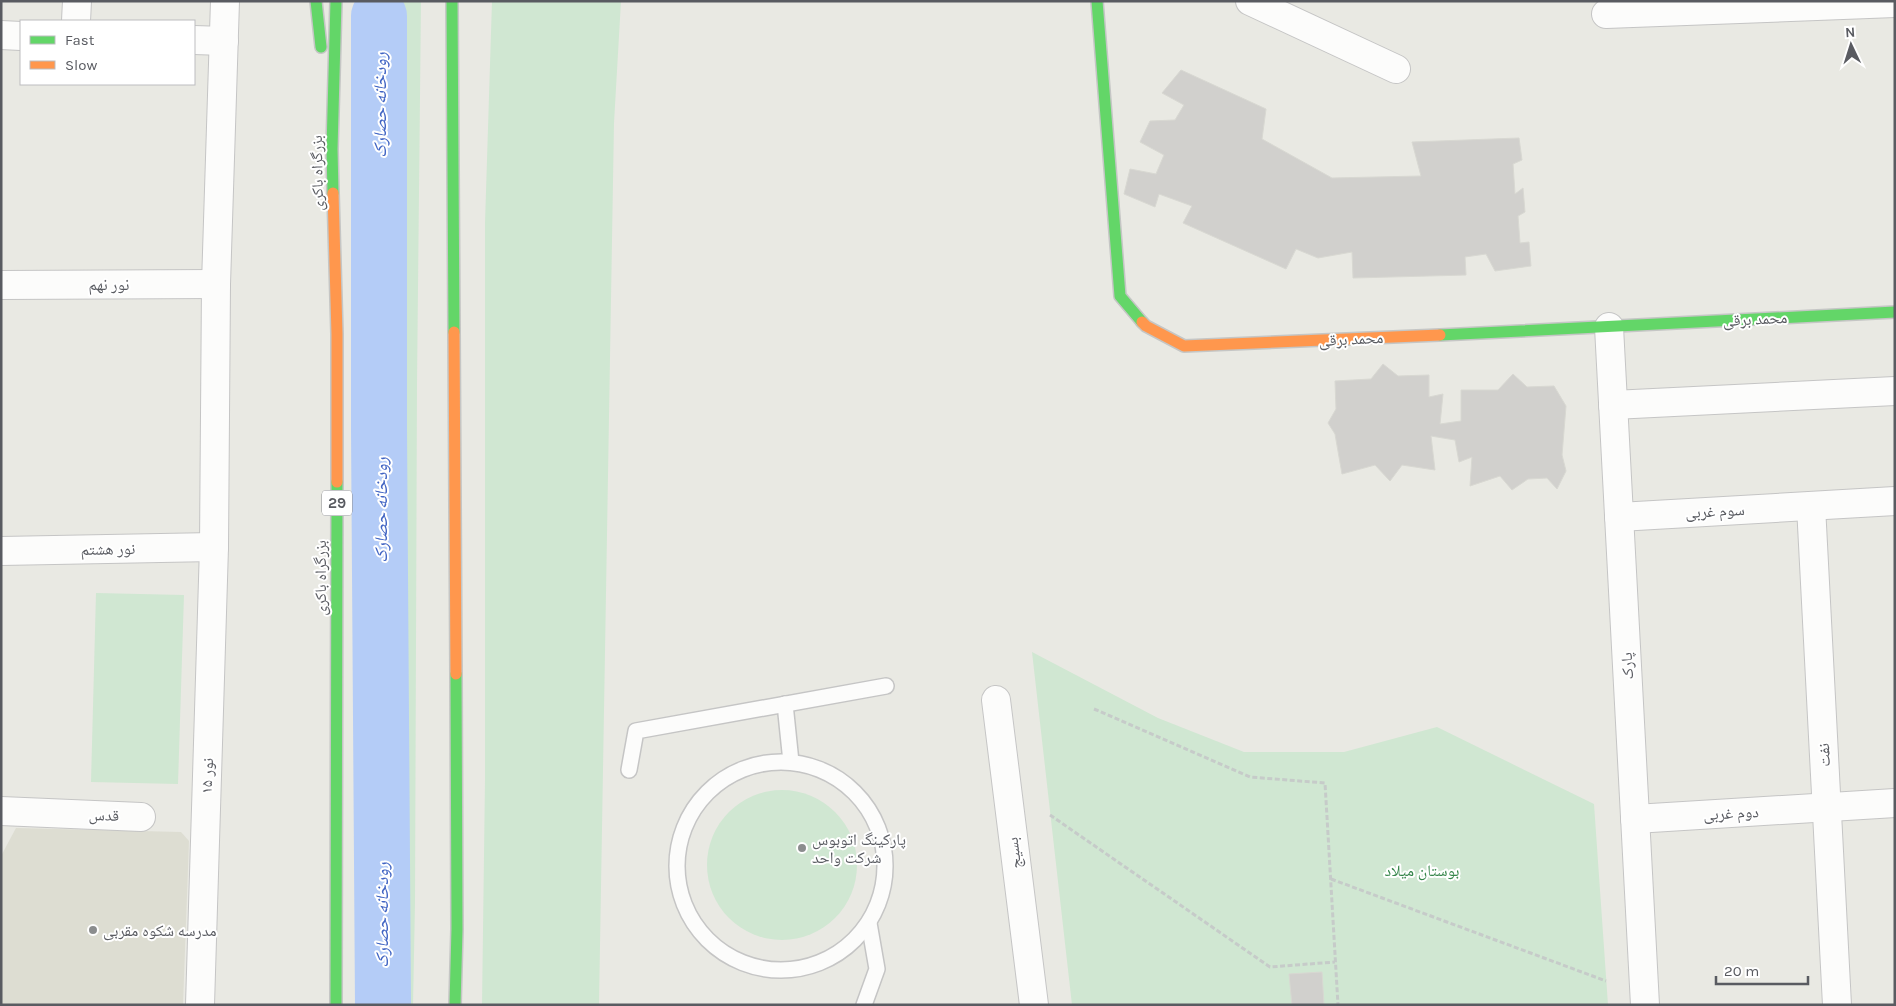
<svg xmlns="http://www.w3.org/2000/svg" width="1896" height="1006" viewBox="0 0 1896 1006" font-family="Karla,'Noto Naskh Arabic',sans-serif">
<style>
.education{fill:#ddddd2}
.green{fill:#d0e7d2}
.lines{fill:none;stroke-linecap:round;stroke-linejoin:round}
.river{stroke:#b4ccf7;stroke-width:56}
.building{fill:#d1d0cd;stroke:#d8d8d2}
.lane-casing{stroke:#c5c5c5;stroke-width:18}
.street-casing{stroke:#c5c5c5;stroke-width:30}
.fast-casing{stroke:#c5c6c5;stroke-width:14}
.slow-casing{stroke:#c5c6c5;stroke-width:14}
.path{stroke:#c6cbc9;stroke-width:3;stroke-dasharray:5 2.5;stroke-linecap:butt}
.lane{stroke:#fcfcfb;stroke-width:15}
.street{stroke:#fcfcfb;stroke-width:28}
.fast{stroke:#63d668;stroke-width:11}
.slow{stroke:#ff974d;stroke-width:11}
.poi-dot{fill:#8b8d8e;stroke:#fff;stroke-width:2}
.labels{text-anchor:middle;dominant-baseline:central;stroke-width:4;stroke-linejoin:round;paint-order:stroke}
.shield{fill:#fff;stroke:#8b8c90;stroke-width:1}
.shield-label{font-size:15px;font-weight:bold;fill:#595b61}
.street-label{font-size:16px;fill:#595b61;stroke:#fff}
.poi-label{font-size:16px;fill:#595b61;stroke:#fff;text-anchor:start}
.park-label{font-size:16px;fill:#348549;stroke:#fff}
.water-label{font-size:18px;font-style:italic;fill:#4064c3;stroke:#fff}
</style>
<rect width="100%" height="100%" fill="#e9e9e3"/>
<!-- education -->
<polygon class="education" points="16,828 181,832 189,841 183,1005 1,1005 1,856"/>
<!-- green -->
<g class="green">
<polygon points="374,1 421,1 417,384 415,903 413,1005 371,1005 368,753 368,425 371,93"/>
<polygon points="492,1 621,1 614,123 599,1005 482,1005 485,780 485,223"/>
<polygon points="96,593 184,595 178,784 91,782"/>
<polygon points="1032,652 1158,718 1244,752 1344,752 1437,727 1594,804 1608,1005 1072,1005"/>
<circle cx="782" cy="865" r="75"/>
</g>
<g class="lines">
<!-- river -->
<polyline class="river" points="379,16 379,430 383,1005"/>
</g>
<!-- building -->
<g class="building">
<polygon points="1181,70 1266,109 1262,139 1332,178 1421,176 1412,142 1519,138 1522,160 1513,164 1515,194 1523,188 1525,212 1518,216 1520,243 1529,242 1531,266 1495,271 1486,254 1465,257 1466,275 1353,278 1352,252 1318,258 1296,249 1286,269 1183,223 1192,206 1159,194 1155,207 1124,194 1130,169 1156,174 1164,155 1140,142 1150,121 1175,120 1184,105 1162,93"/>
<polygon points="1383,364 1398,376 1429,375 1429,397 1443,394 1440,424 1461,421 1461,390 1498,390 1513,374 1527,387 1554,386 1566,406 1562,455 1566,471 1557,489 1547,478 1528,479 1512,490 1500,476 1470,486 1472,457 1459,462 1455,440 1431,436 1435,470 1402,465 1390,481 1375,465 1342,474 1335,434 1328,423 1336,409 1335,381 1371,379"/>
<polygon points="1322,972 1324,1005 1292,1005 1289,974"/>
</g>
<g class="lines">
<defs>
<g id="lane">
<polyline points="785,704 791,762"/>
<circle cx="781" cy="866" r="104"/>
<polyline points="629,770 636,731 886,686"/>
<polyline points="864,1005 877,969 869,923"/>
</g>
<g id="street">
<polyline points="1250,1 1396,69"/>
<polyline points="1606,14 1895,3"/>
<polyline points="76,21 77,1"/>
<polyline points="1,35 21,36"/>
<polyline points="194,40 224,41"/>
<polyline points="1,285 216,284"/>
<polyline points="1609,327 1645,1005"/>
<polyline points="1613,405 1895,391"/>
<polyline points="1811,506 1837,1005"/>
<polyline points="1619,517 1895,501"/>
<polyline points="1,551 214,547"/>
<polyline points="996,700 1034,1005"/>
<polyline points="1,811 141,817"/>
<polyline points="1635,819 1895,803"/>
<polyline points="200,1005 214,547 216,284 225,1"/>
</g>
<g id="fast">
<polyline points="316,1 321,47"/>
<polyline points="452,1 454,332"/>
<polyline points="1097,1 1120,296 1142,322"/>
<polyline points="333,193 332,149 336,1"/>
<polyline points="1440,335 1895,312"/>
<polyline points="336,1005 337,482"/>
<polyline points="455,1005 457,929 456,674"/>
</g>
<g id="slow">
<polyline points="333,193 337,334 337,482"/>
<polyline points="1142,322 1146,326 1184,346 1440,335"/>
<polyline points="454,332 456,674"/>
</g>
</defs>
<!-- lane casing -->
<use href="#lane" class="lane-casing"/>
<!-- street casing -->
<use href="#street" class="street-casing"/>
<!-- fast casing -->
<use href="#fast" class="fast-casing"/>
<!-- slow casing -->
<use href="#slow" class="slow-casing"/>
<!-- path -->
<g class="path">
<polyline points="1094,709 1250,777 1325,783 1338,1005"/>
<polyline points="1050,815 1270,967 1335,962"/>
<polyline points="1331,879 1606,981"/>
</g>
<!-- lane -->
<use href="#lane" class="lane"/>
<!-- street -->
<use href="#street" class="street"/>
<!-- fast -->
<use href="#fast" class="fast"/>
<!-- slow -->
<use href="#slow" class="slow"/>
</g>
<!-- markers -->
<g class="poi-dot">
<circle cx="802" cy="848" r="5"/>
<circle cx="93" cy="930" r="5"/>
</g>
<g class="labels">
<!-- shield labels -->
<rect class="shield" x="322" y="490.5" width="30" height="25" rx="4"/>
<g class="shield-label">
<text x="337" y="503">29</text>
</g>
<!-- street labels -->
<g class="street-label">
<text transform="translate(317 173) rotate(-91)">بزرگراه باکری</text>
<text x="109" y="284">نور نهم</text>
<text transform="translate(1755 319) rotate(-3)">محمد برقی</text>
<text transform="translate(1351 339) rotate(-3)">محمد برقی</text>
<text transform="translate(1715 511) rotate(-3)">سوم غربی</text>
<text transform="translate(108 549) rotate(-1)">نور هشتم</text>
<text transform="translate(320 578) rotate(-90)">بزرگراه باکری</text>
<text transform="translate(1627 666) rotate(-93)">پارک</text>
<text transform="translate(1824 755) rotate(-93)">نفت</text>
<text transform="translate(207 776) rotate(-88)">نور ۱۵</text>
<text transform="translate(1731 813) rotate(-3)">دوم غربی</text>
<text transform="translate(104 815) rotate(2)">قدس</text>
<text transform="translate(1014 853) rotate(-97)">بسیج</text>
</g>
<!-- poi labels -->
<g class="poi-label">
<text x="812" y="839">پارکینگ اتوبوس<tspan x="812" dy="18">شرکت واحد</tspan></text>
<text x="103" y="930">مدرسه شکوه مقربی</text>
</g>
<!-- park labels -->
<g class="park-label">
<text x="1422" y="870">بوستان میلاد</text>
</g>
<!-- water labels -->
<g class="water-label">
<text transform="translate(380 105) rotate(-90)">رودخانه حصارک</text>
<text transform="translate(381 510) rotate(-90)">رودخانه حصارک</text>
<text transform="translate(382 915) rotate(-90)">رودخانه حصارک</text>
</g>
</g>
<!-- border -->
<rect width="1896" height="1006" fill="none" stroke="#595b61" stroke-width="5"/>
<!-- legend -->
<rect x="20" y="20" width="175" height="65" fill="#ffffff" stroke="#bdbdc0"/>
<rect x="30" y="36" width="25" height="8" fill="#63d668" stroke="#bdbdc0"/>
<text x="65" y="45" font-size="15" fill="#595b61">Fast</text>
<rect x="30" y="61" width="25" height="8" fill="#ff974d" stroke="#bdbdc0"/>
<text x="65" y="70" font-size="15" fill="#595b61">Slow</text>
<!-- north arrow -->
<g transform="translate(1851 45) rotate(356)" stroke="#ffffff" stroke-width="4" paint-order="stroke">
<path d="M0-4L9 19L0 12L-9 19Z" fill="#595b61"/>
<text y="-8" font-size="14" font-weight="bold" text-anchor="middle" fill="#595b61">N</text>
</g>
<!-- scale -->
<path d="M1716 976v8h92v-8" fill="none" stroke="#595b61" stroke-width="2.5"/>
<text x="1724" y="976" font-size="15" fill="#595b61" stroke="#ffffff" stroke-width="4" paint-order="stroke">20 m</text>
</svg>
